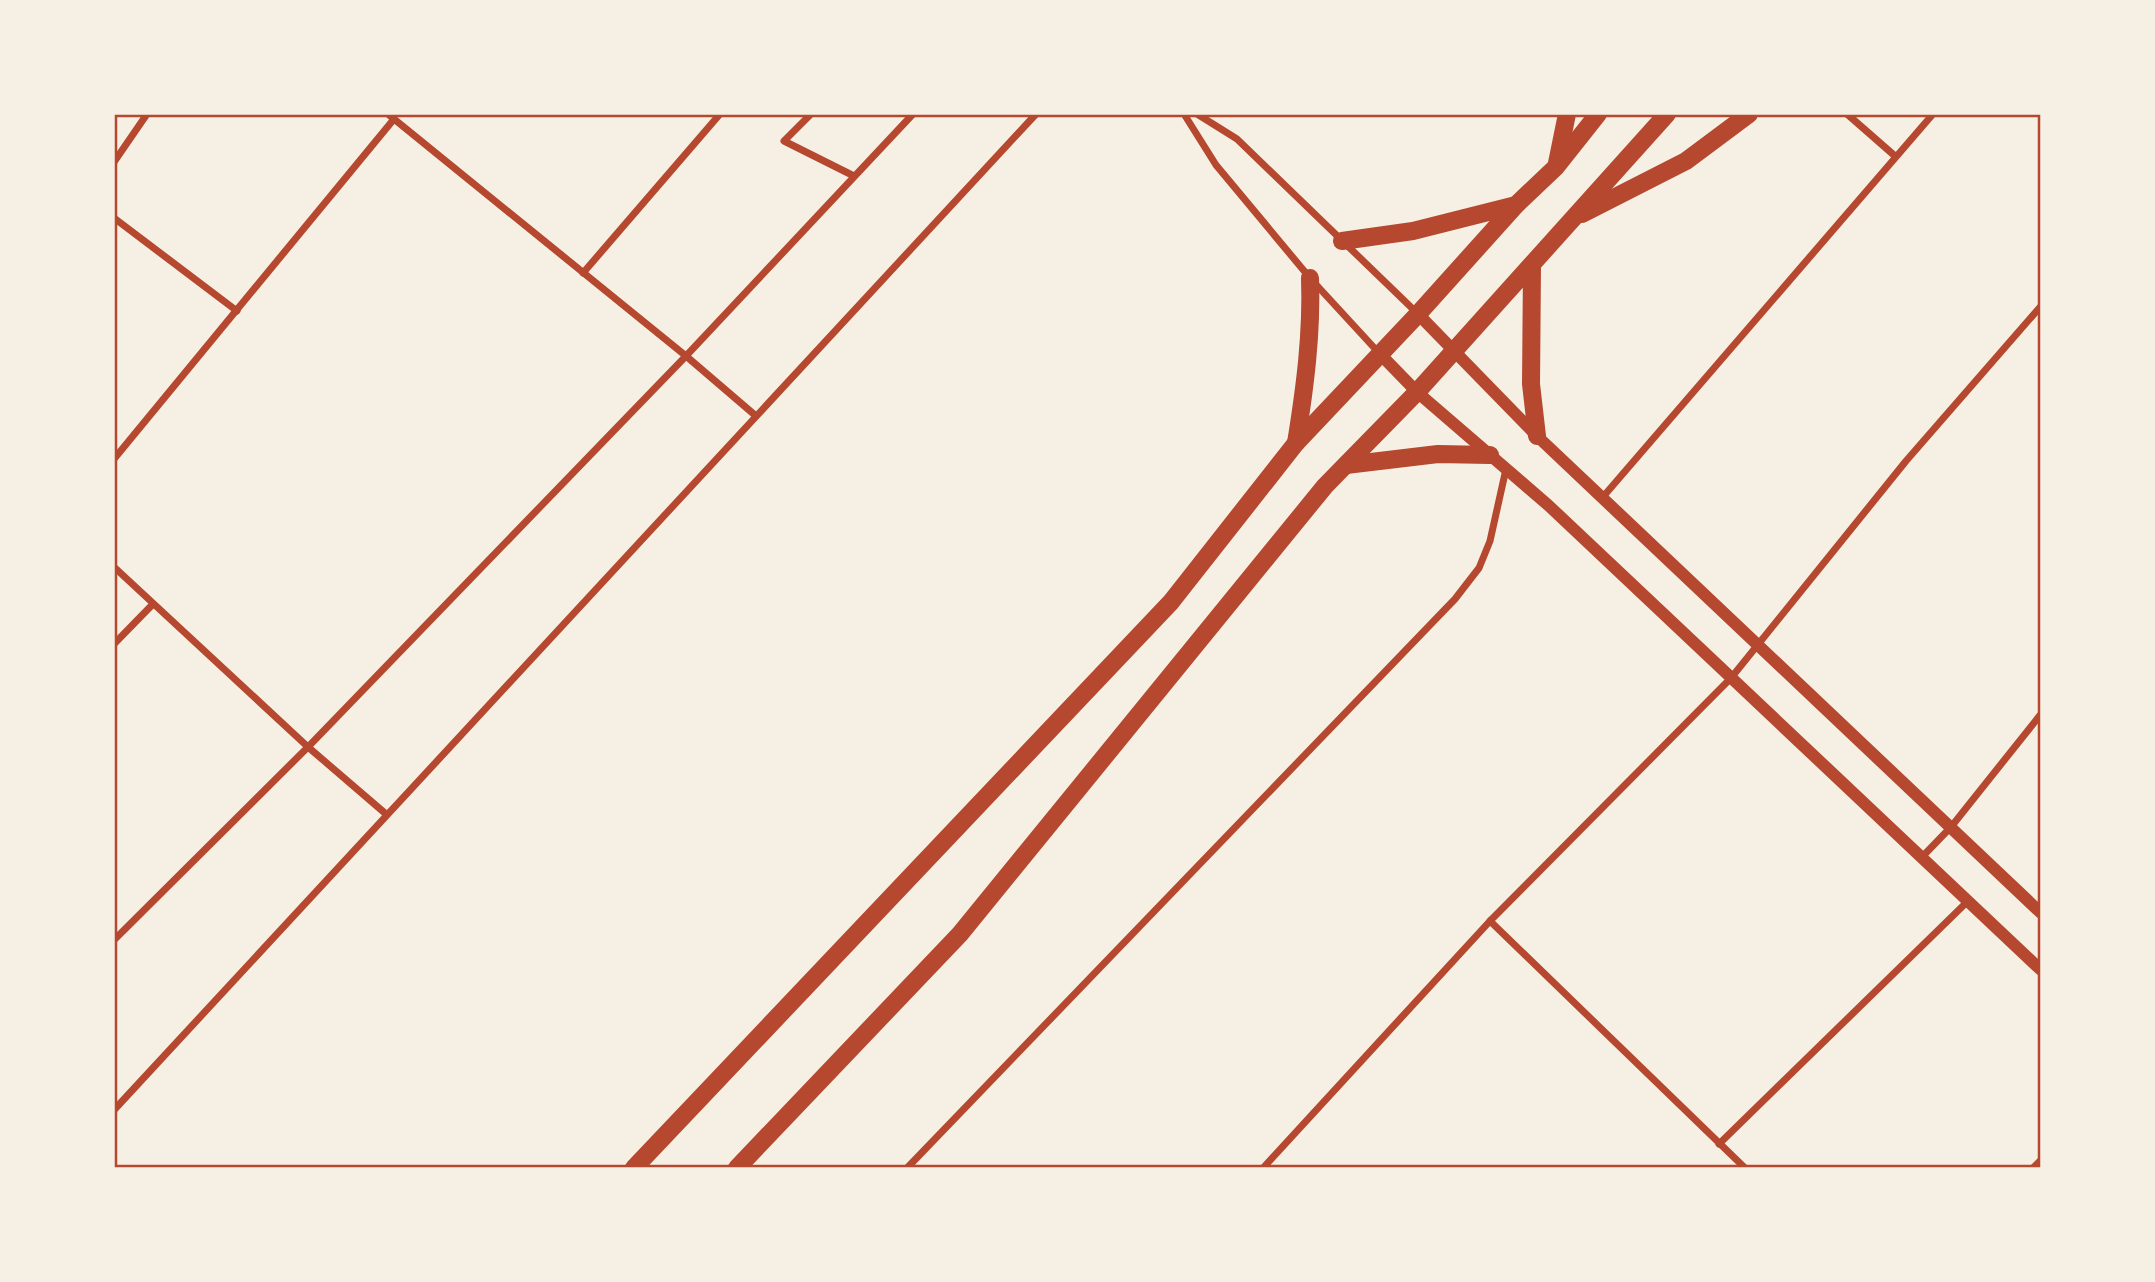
<svg xmlns="http://www.w3.org/2000/svg" width="2155" height="1282" viewBox="0 0 2155 1282" font-family="Poppins,sans-serif">
<style>
.lines{fill:none;stroke-linecap:round;stroke-linejoin:round}
.minor{stroke:#b5482f;stroke-width:7}
.tertiary{stroke:#b5482f;stroke-width:12}
.primary{stroke:#b5482f;stroke-width:18}
.neatline{fill:none;stroke:#b5482f;stroke-width:2.5}
</style>
<rect width="100%" height="100%" fill="#f6efe4"/>
<g class="lines">
<!-- minor -->
<g class="minor">
<polyline points="811,114 784,141 854,176"/>
<polyline points="1184,114 1216,165 1310,278 1379,353"/>
<polyline points="1197,114 1237,139 1416,312"/>
<polyline points="1847,114 1895,156"/>
<polyline points="394,119 686,356 756,416"/>
<polyline points="114,162 147,114"/>
<polyline points="114,218 237,311"/>
<polyline points="583,273 720,114"/>
<polyline points="114,459 394,119 388,114"/>
<polyline points="1602,498 1933,114"/>
<polyline points="114,567 308,747 386,814"/>
<polyline points="114,644 153,604"/>
<polyline points="1922,857 1951,827 2041,714"/>
<polyline points="1490,921 1731,678 1906,461 2041,306"/>
<polyline points="114,940 308,747 686,356 913,114"/>
<polyline points="114,1110 1036,114"/>
<polyline points="1719,1144 1968,901"/>
<polyline points="907,1168 1455,599 1479,568 1490,541 1506,469"/>
<polyline points="1263,1168 1490,921 1745,1168"/>
<polyline points="2033,1168 2041,1160"/>
</g>
<!-- tertiary -->
<g class="tertiary">
<polyline points="1418,314 1537,436 2041,913"/>
<polyline points="1380,354 1417,392 1548,505 2041,970"/>
</g>
<!-- primary -->
<g class="primary">
<polyline points="1557,163 1567,114"/>
<polyline points="1582,214 1686,161 1749,114"/>
<polyline points="1342,241 1413,231 1516,205"/>
<polyline points="1532,265 1531,384 1537,436"/>
<path d="M1296,443C1305,387 1312,334 1310,278"/>
<polyline points="1346,465 1438,454 1490,455"/>
<polyline points="634,1168 1171,602 1296,443 1418,314 1516,205 1556,167 1598,114"/>
<polyline points="737,1168 960,934 1325,486 1417,392 1667,114"/>
</g>
</g>
<!-- border -->
<rect width="2155" height="1282" fill="none" stroke="#f6efe4" stroke-width="231"/>
<rect x="116" y="116" width="1923" height="1050" class="neatline"/>
</svg>
